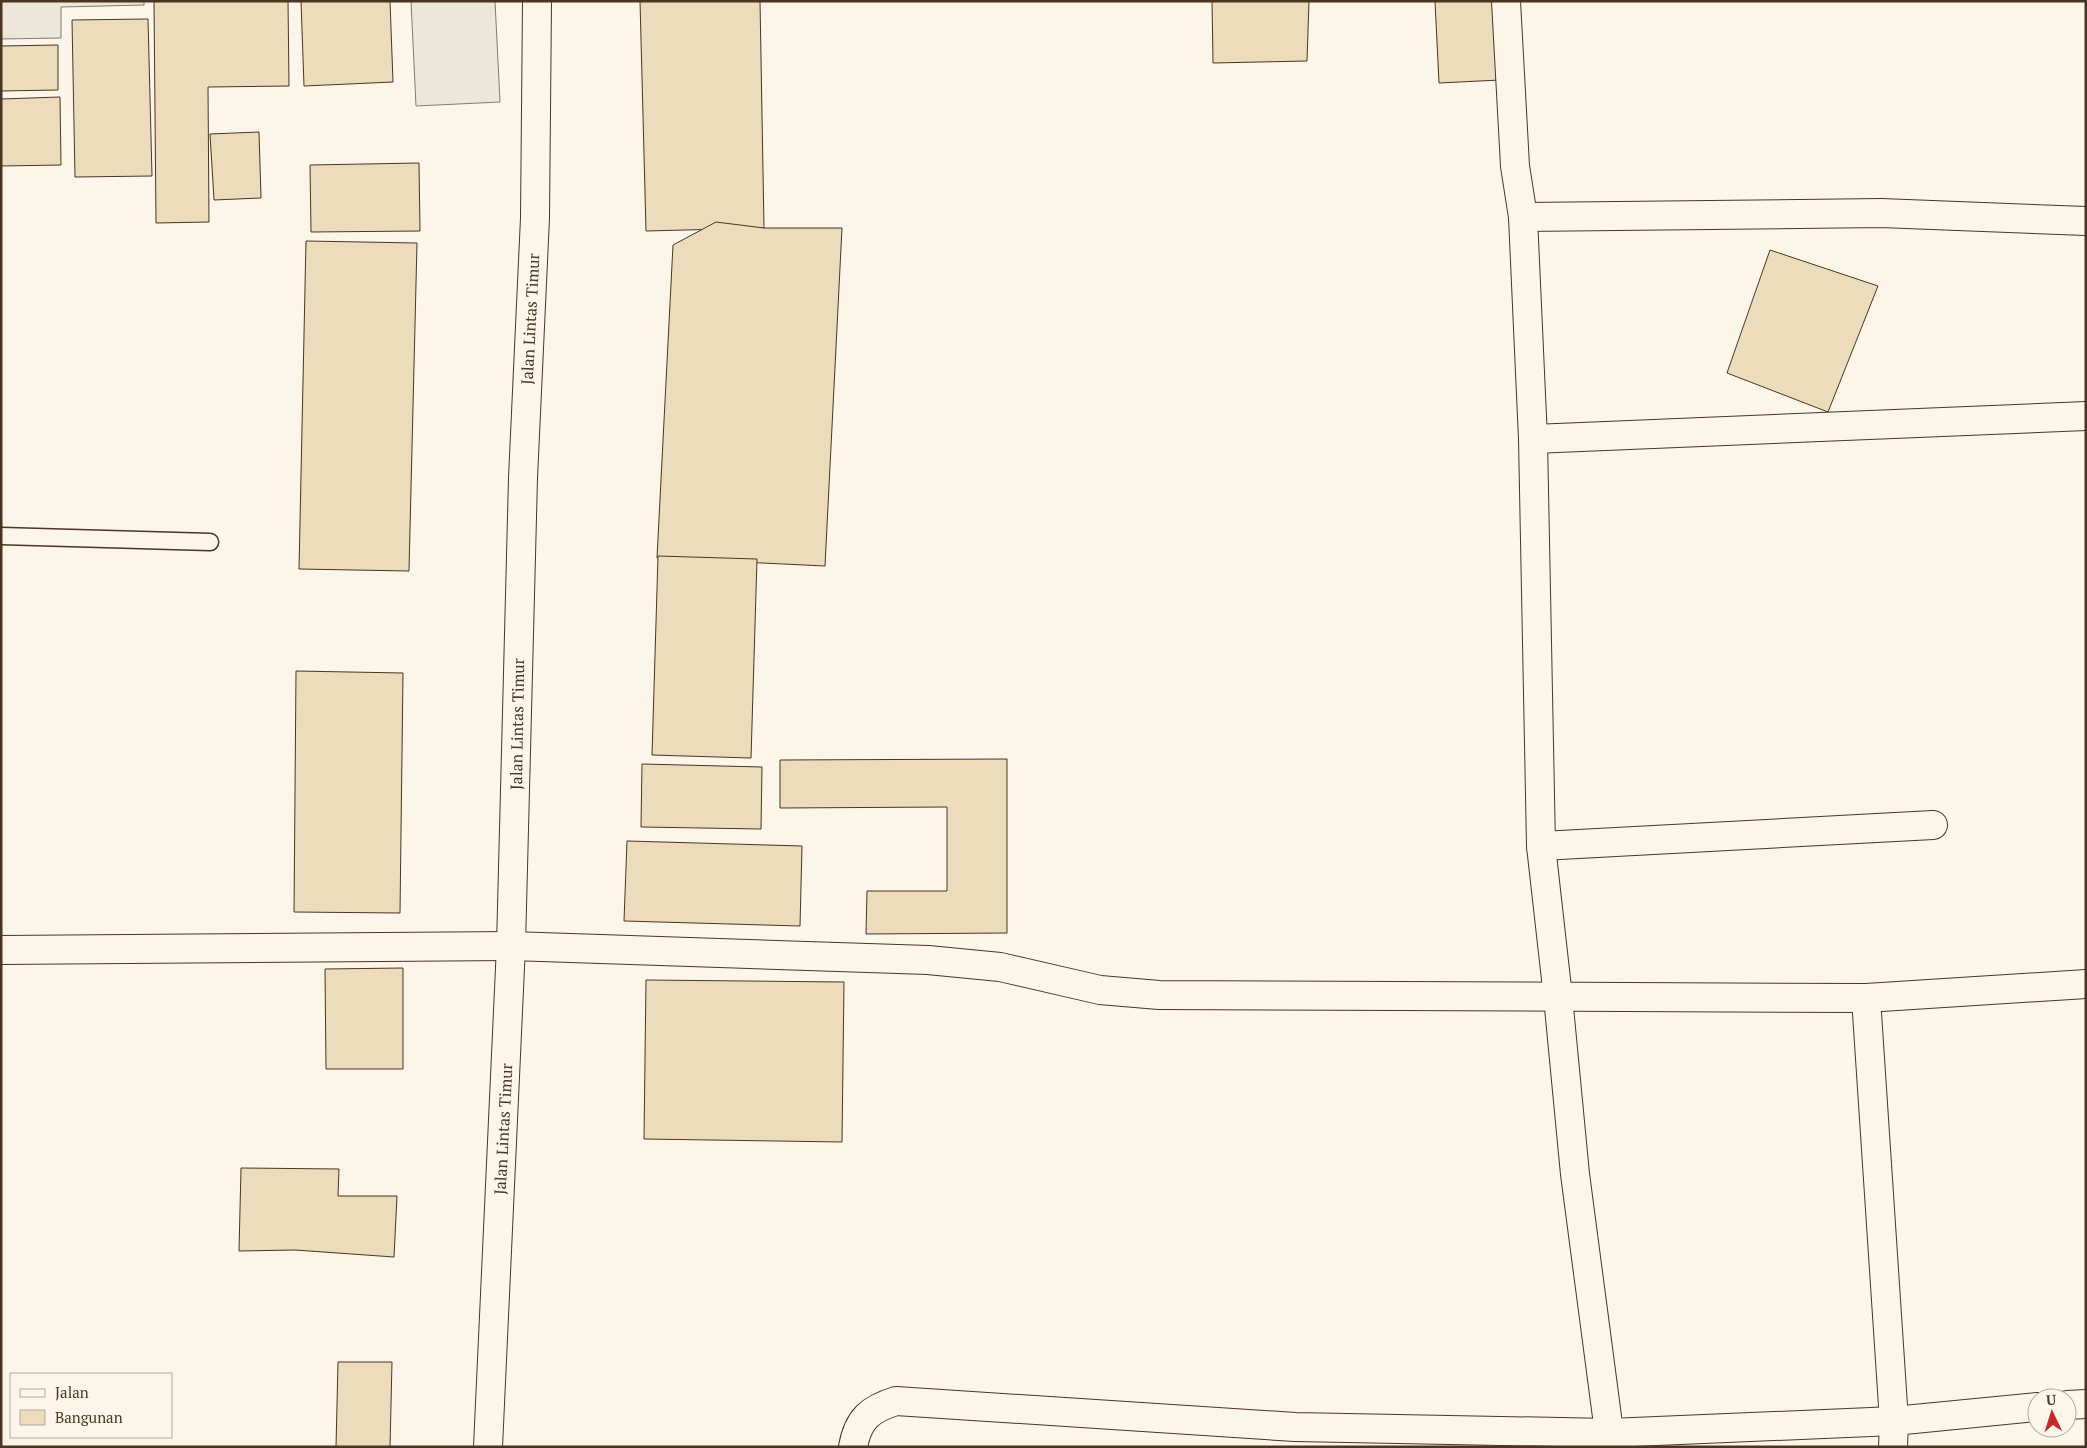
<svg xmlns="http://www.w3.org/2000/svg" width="2087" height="1448" viewBox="0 0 2087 1448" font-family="'PT Serif',serif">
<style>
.parking{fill:#ede7d9;stroke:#887966}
.building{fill:#ecdcbc;stroke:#4a3520}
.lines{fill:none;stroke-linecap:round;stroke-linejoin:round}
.lane-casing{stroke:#4a3520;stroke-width:19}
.street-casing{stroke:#4a3520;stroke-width:30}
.highway-casing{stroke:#4a3520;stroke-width:30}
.lane{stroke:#fbf6e9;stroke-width:16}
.street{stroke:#fbf6e9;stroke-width:28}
.highway{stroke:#fbf6e9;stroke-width:28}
.labels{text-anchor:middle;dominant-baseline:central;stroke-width:4;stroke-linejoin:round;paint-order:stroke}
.street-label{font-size:16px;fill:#4a3520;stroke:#fbf6e9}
</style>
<rect width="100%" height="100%" fill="#fbf6e9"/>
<!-- parking -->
<g class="parking">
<polygon points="1,1 144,1 144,5 61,7 61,38 1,39"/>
<polygon points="411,1 495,1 500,102 416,106"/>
</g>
<!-- building -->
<g class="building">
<polygon points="154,1 288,1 289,86 208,87 209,222 156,223"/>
<polygon points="301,1 390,1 393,82 304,86"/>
<polygon points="640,1 760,1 764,228 646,231"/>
<polygon points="1212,1 1309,1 1307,61 1213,63"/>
<polygon points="1435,1 1495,1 1500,80 1439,83"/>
<polygon points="148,19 152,176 75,177 72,20"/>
<polygon points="58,45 58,90 1,91 1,46"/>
<polygon points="60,97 61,165 1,166 1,99"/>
<polygon points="259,132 261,198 214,200 210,134"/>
<polygon points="419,163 420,231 311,232 310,165"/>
<polygon points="716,222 764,228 842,228 825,566 657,558 673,245"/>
<polygon points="306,241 417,243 409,571 299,569"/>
<polygon points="1770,250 1878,286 1828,412 1727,373"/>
<polygon points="658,556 757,559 751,758 652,755"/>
<polygon points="296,671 403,673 400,913 294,912"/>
<polygon points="1007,759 1007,933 866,934 867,891 947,891 947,807 780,808 780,760"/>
<polygon points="642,764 762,767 761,829 641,827"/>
<polygon points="627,841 802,846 800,926 624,921"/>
<polygon points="403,968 403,1069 326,1069 325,969"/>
<polygon points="646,980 844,982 842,1142 644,1139"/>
<polygon points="241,1168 339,1169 338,1196 397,1196 394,1257 295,1250 239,1251"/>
<polygon points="338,1362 392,1362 390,1447 336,1447"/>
</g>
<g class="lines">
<defs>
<polyline id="lane" points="1,536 210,542"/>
<g id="street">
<polyline points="1506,1 1515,166 1523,217 1533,439 1541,846 1558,997 1575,1174 1611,1447"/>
<polyline points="1523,217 1881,213 2086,221"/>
<polyline points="1533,439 2086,416"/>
<polyline points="1541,846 1933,825"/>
<polyline points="1,950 511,946 928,960 1000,967 1100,990 1159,995 1866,998 2086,984"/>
<polyline points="1866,998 1894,1421 1893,1447"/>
<polyline points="2067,1405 2086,1404"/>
<path d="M853,1447C858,1419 870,1409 896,1401L1295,1427L1610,1433L1894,1421L2037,1407"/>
</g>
<polyline id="highway" points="488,1447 511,946 523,478 535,218 537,1"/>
</defs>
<!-- lane casing -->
<use href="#lane" class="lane-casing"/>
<!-- street casing -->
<use href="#street" class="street-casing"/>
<!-- highway casing -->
<use href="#highway" class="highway-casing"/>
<!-- lane -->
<use href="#lane" class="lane"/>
<!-- street -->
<use href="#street" class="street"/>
<!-- highway -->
<use href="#highway" class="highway"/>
</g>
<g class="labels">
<!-- street labels -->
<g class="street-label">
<text transform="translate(530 319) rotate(-87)">Jalan Lintas Timur</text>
<text transform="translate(517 724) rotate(-89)">Jalan Lintas Timur</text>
<text transform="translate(503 1129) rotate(-87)">Jalan Lintas Timur</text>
</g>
</g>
<!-- border -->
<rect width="2087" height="1448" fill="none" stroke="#4a3520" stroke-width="5"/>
<!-- legend -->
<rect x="10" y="1373" width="162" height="65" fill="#fbf6e9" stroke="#b4a999"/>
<rect x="20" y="1389" width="25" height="8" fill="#fbf6e9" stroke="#b4a999"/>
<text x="55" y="1398" font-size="15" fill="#4a3520">Jalan</text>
<rect x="20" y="1410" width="25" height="15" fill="#ecdcbc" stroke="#b4a999"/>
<text x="55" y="1423" font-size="15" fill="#4a3520">Bangunan</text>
<!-- north arrow -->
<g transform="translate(2052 1413) rotate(356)"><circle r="24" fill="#fbf6e9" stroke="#b4a999"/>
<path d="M0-4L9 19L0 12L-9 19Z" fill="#c62828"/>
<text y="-8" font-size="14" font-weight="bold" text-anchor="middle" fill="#4a3520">U</text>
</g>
</svg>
